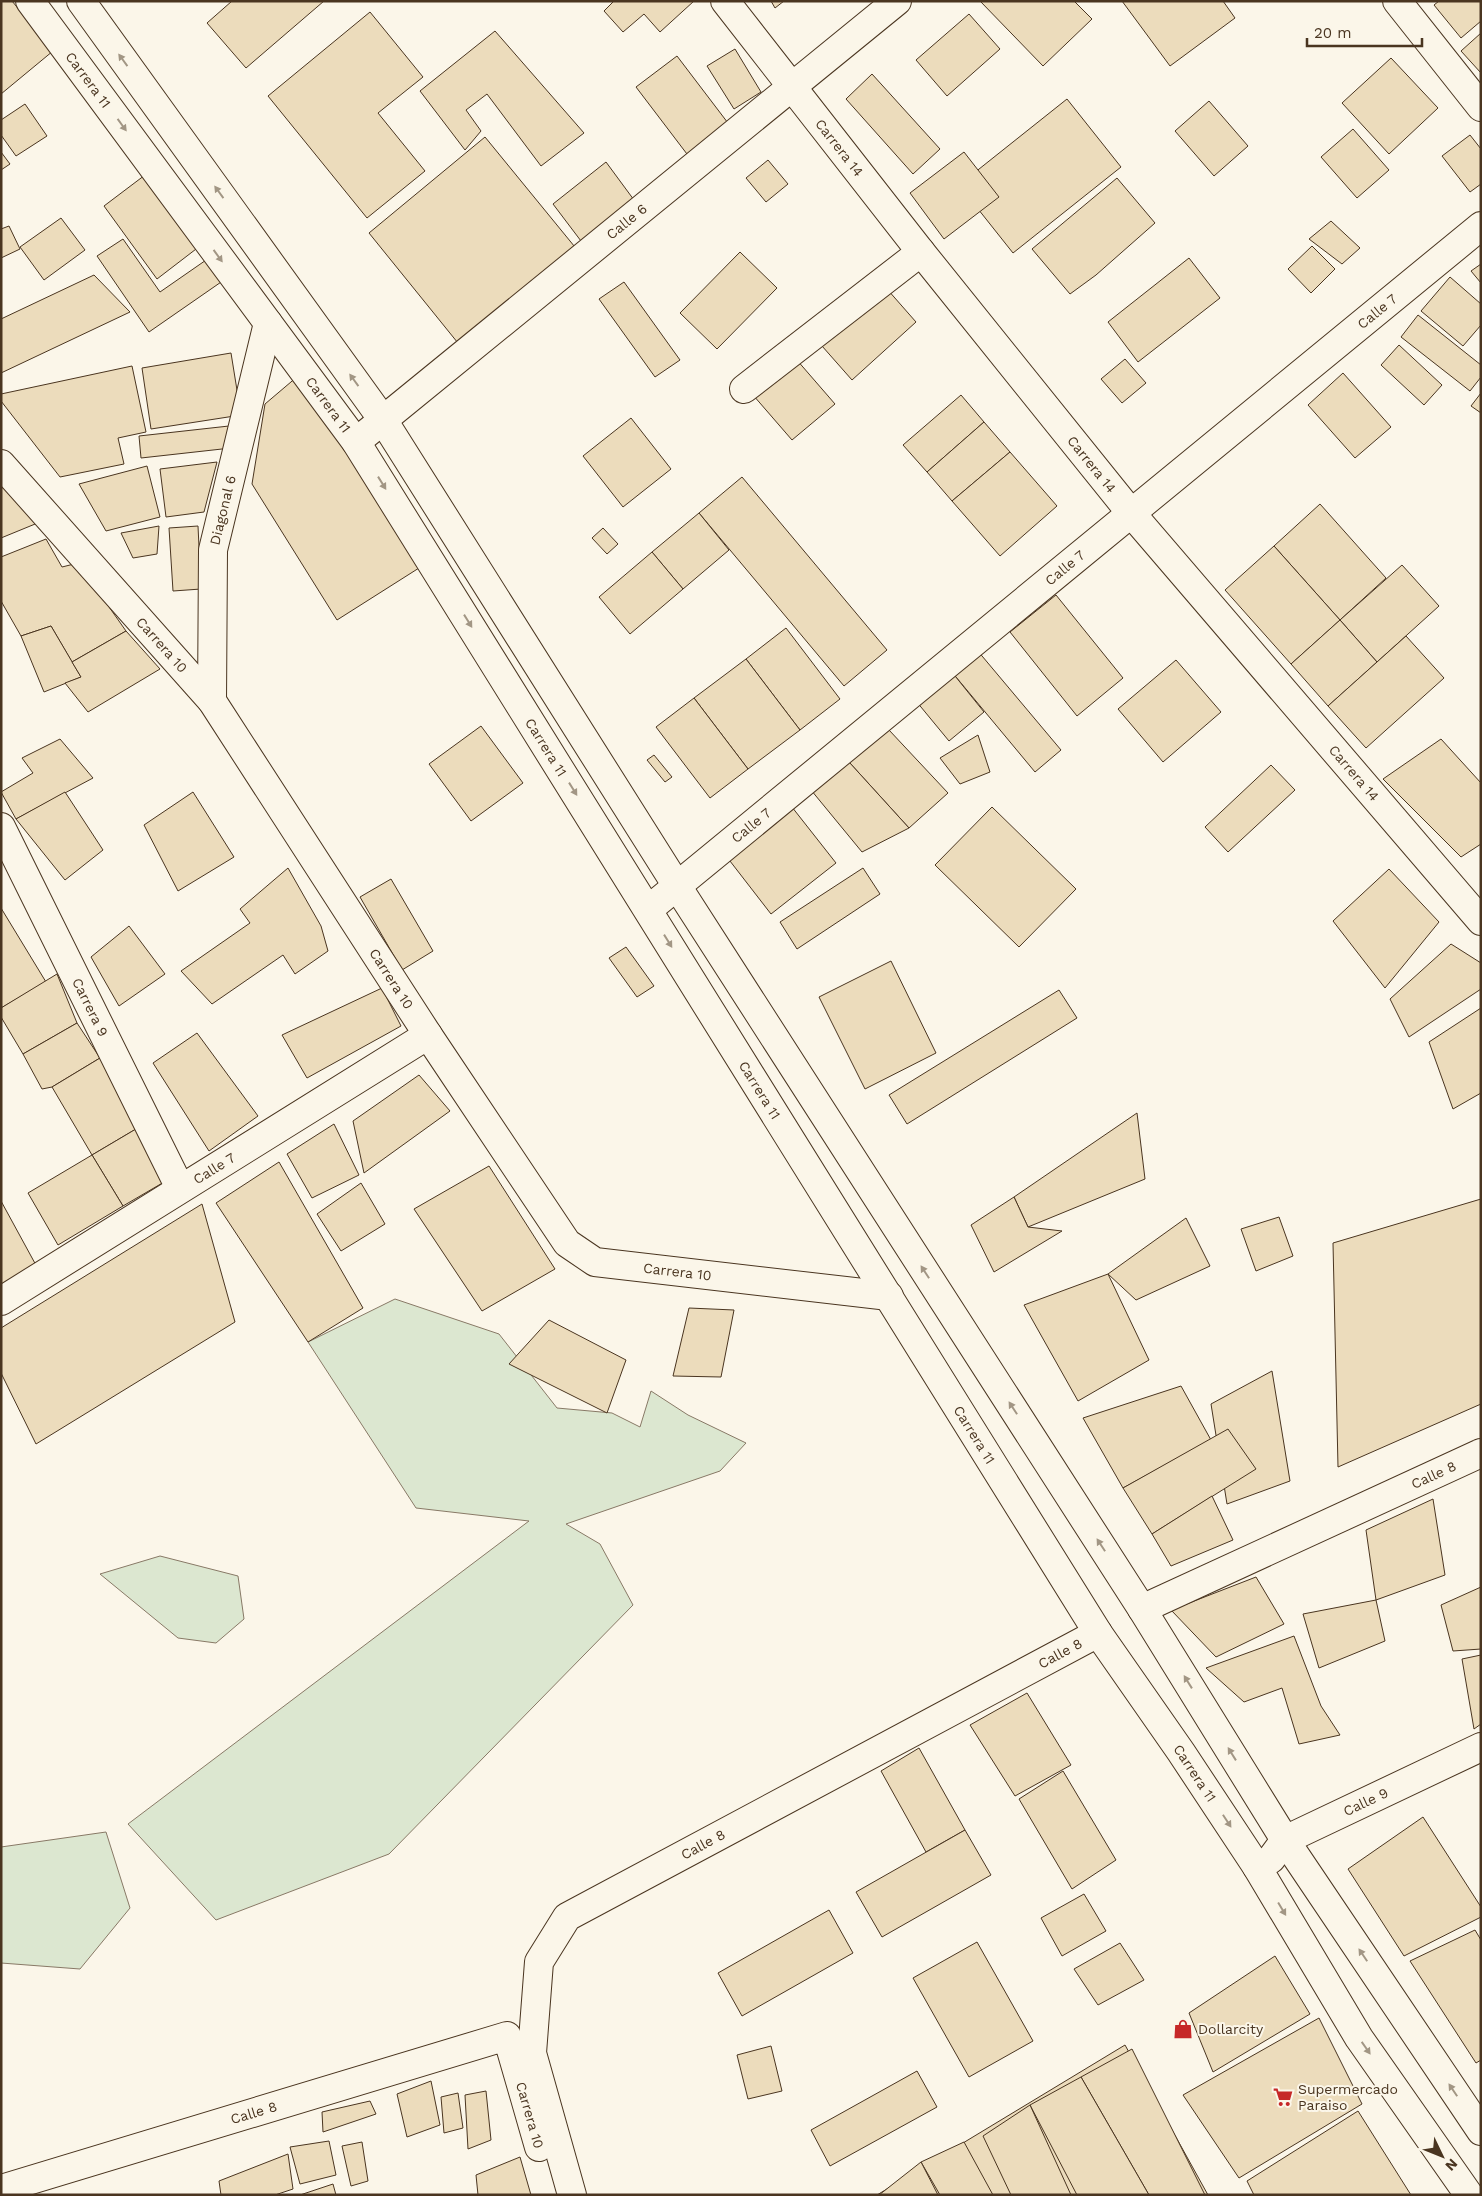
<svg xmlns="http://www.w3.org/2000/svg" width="1482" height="2196" viewBox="0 0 1482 2196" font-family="'Work Sans',sans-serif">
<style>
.green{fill:#dce7d0;stroke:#887966}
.building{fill:#ecdcbc;stroke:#4a3520}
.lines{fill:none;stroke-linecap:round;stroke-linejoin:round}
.street-casing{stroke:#4a3520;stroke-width:30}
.secondary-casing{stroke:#4a3520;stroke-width:30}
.street{stroke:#fbf6e9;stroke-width:28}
.secondary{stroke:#fbf6e9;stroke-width:28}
.oneway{fill:#a29684}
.labels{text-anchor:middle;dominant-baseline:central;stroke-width:4;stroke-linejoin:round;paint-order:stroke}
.street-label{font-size:14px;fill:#4a3520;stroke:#fbf6e9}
.poi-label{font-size:14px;fill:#4a3520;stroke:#fbf6e9;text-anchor:start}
</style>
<rect width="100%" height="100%" fill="#fbf6e9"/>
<!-- green -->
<g class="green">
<polygon points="395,1299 499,1334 557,1408 612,1413 640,1427 651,1391 688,1415 746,1443 720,1471 566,1524 600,1544 633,1605 389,1854 216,1920 128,1824 529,1521 416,1508 308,1342"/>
<polygon points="160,1556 238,1576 244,1619 216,1643 178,1638 100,1574"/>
<polygon points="106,1832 130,1908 80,1969 1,1963 1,1847"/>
</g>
<!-- building -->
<g class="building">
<polygon points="1,1 12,1 53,51 1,94"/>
<polygon points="232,1 324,1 246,68 207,23"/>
<polygon points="614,1 694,1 660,32 644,14 623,32 604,11"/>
<polygon points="771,1 784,1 775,8"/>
<polygon points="980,1 1074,1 1092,19 1043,66"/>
<polygon points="1122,1 1223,1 1235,18 1170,66"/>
<polygon points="1439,1 1481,1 1481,21 1461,38 1434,5"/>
<polygon points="370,12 423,77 378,113 425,171 367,218 268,96"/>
<polygon points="969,14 1000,49 947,96 916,60"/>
<polygon points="495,31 584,133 541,166 487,94 466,110 481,131 465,150 420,91"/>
<polygon points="1481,33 1481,73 1461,51"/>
<polygon points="735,49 761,92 734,109 707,66"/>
<polygon points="677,56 731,127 690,158 636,87"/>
<polygon points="1391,58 1438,108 1389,154 1342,103"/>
<polygon points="872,74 940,149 913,174 846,99"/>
<polygon points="1067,99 1121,167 1013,253 959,185"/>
<polygon points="1209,101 1248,146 1214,176 1175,131"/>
<polygon points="25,104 47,136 16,156 1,135 1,120"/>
<polygon points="1353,129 1389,170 1357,198 1321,157"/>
<polygon points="1470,135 1481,149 1481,184 1470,192 1442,156"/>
<polygon points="485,137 579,252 462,348 369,233"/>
<polygon points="1,152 10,164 1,170"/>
<polygon points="964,152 999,197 944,239 910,193"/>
<polygon points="768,160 788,184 766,202 746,178"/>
<polygon points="606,162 634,200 581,241 553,204"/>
<polygon points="149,172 200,246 157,279 104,206"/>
<polygon points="1117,178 1155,223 1096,275 1070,294 1032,249"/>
<polygon points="61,218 85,250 44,280 20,247"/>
<polygon points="1331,221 1360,248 1342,264 1309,239"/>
<polygon points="9,226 20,249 1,258 1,229"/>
<polygon points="123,239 160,292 209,258 224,280 149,332 97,256"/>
<polygon points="1312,246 1335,269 1311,293 1288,269"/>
<polygon points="740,252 777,288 717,349 680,313"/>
<polygon points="1189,258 1220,298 1138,362 1108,322"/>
<polygon points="1481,264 1481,283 1471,271"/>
<polygon points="94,275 130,312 1,373 1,319"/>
<polygon points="1450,277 1481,304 1481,325 1463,346 1421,311"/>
<polygon points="624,282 680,360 655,377 599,299"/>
<polygon points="887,289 916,322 852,380 822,346"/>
<polygon points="1418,315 1481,365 1481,377 1470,391 1401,337"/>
<polygon points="1399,345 1442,385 1424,405 1381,365"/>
<polygon points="231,353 241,415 151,429 142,368"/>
<polygon points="796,359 835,404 792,440 753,395"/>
<polygon points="1125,359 1146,383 1122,403 1101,379"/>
<polygon points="132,366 146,432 118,438 124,464 60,477 1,401 1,394"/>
<polygon points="1343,373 1391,427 1355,458 1308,405"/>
<polygon points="298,376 419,568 337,620 252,484 265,404"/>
<polygon points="1481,393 1481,413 1471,406"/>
<polygon points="961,395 984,422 927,472 903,445"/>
<polygon points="631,418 671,469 623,507 583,456"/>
<polygon points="984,422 1010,452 952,501 927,472"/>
<polygon points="229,426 231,448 141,458 139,436"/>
<polygon points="1010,452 1057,506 1000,556 952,501"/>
<polygon points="217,462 204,512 166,517 160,469"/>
<polygon points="147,466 160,517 106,531 79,484"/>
<polygon points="742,477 887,650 844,686 699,513"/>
<polygon points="7,487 40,522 1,538 1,488"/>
<polygon points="1320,504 1386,578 1340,620 1274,546"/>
<polygon points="699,513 729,550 683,589 652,552"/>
<polygon points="159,526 157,554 133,558 121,533"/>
<polygon points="198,526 201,589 173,591 169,528"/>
<polygon points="603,528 618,544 607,554 592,538"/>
<polygon points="46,539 62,567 78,563 126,631 72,662 51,626 21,636 1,601 1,557"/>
<polygon points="1274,546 1340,620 1291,664 1225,590"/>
<polygon points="652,552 683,589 630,634 599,597"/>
<polygon points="1402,565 1439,606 1377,662 1340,620"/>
<polygon points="1056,595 1123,678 1077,716 1010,632"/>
<polygon points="1340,620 1377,662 1328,706 1291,664"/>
<polygon points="51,626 81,677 44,692 21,636"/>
<polygon points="786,628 840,699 800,730 746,659"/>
<polygon points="126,631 160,669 88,712 65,683 81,677 72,662"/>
<polygon points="1406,636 1444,678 1366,748 1328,706"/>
<polygon points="977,650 1061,750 1035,772 951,671"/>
<polygon points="746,659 800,730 748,769 694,698"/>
<polygon points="1176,660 1221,712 1163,762 1118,709"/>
<polygon points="951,671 984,712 949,741 916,701"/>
<polygon points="694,698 748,769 710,798 656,727"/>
<polygon points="481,726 523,783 471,821 429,764"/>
<polygon points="889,730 948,793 909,828 849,762"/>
<polygon points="978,735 990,772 960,784 940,758"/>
<polygon points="60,739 93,778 16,819 1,792 33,773 22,758"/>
<polygon points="1441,739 1481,783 1481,844 1461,857 1383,779"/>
<polygon points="654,755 672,777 665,782 647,760"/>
<polygon points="849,762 909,828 862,852 811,790"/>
<polygon points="1271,765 1295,790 1228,852 1205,827"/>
<polygon points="65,792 103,850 65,880 16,819"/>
<polygon points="193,792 234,857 178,891 144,825"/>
<polygon points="788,802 836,863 771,914 723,852"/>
<polygon points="992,807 1076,889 1019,947 935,865"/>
<polygon points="288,868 321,926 328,951 295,974 283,955 212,1004 181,971 250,923 240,909"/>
<polygon points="863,868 880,894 797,949 780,922"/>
<polygon points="1389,869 1439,922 1385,988 1333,921"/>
<polygon points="391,879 433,951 402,970 360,897"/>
<polygon points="1,908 46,982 1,1008"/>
<polygon points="129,926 165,974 119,1006 91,957"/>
<polygon points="1451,944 1481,963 1481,989 1409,1037 1390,999"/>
<polygon points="626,947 654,986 637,997 609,958"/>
<polygon points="891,961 936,1053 865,1089 819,997"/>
<polygon points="57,974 77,1023 23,1054 1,1017 1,1008"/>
<polygon points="382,988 401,1026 307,1078 282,1035"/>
<polygon points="1059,990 1077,1018 907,1124 889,1095"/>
<polygon points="1481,1008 1481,1093 1453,1109 1429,1042"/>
<polygon points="77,1023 100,1058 52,1087 42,1089 23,1054"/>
<polygon points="197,1033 258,1116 209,1151 153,1063"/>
<polygon points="100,1058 141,1126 92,1155 52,1087"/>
<polygon points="419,1075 450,1111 364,1173 353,1121"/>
<polygon points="1137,1113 1145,1179 1028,1227 1014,1197"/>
<polygon points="334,1124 359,1175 312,1198 287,1154"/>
<polygon points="141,1126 171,1178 123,1206 92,1155"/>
<polygon points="92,1155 123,1206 58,1245 28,1193"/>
<polygon points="279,1162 363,1308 308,1342 216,1203"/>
<polygon points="489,1166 555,1269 482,1311 414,1209"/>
<polygon points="361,1183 385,1224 341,1251 317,1214"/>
<polygon points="1014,1197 1028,1227 1062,1231 994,1272 971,1225"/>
<polygon points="1481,1199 1481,1404 1338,1467 1333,1243"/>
<polygon points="1,1201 37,1267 1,1286"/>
<polygon points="202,1204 235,1322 36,1444 1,1373 1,1328"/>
<polygon points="1279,1217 1293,1256 1256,1271 1241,1229"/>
<polygon points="1186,1218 1210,1266 1136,1300 1108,1274"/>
<polygon points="1108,1274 1149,1360 1078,1401 1024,1305"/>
<polygon points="689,1308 734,1310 721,1377 673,1376"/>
<polygon points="549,1320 626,1360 607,1413 509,1364"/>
<polygon points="1272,1371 1290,1481 1227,1504 1211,1404"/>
<polygon points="1181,1386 1211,1440 1123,1488 1083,1418"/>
<polygon points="1228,1429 1256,1469 1152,1534 1123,1488"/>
<polygon points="1212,1496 1233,1540 1171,1566 1152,1534"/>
<polygon points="1433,1499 1445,1575 1376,1600 1366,1530"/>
<polygon points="1256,1577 1284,1624 1216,1657 1171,1610"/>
<polygon points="1481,1587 1481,1649 1453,1651 1441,1605"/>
<polygon points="1376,1600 1385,1641 1319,1668 1303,1614"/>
<polygon points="1294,1636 1321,1706 1340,1735 1299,1744 1282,1688 1244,1702 1206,1668"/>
<polygon points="1481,1655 1481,1724 1474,1729 1462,1659"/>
<polygon points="1027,1693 1071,1765 1015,1796 970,1725"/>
<polygon points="919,1748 965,1830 926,1852 881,1771"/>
<polygon points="1063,1771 1116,1860 1072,1889 1019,1799"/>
<polygon points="1423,1817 1481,1907 1481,1917 1404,1956 1348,1869"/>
<polygon points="965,1830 991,1875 882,1937 856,1892"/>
<polygon points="1084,1894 1106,1931 1062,1956 1041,1918"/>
<polygon points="829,1910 853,1953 742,2016 718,1973"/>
<polygon points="1475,1930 1481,1940 1481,2060 1476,2063 1410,1961"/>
<polygon points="977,1942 1033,2041 969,2077 913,1978"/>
<polygon points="1120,1943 1144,1980 1098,2005 1074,1969"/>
<polygon points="1275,1956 1310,2014 1213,2072 1189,2013"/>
<polygon points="1319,2018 1362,2104 1239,2178 1183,2095"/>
<polygon points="1125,2045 1208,2195 877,2195"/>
<polygon points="771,2046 782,2091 748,2099 737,2055"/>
<polygon points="1132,2049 1205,2195 1149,2195 1081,2077"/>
<polygon points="917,2071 937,2107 830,2166 811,2130"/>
<polygon points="1081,2077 1149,2195 1077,2195 1030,2105"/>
<polygon points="431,2081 440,2125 407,2137 397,2094"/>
<polygon points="486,2091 491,2140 468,2149 465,2095"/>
<polygon points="458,2093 463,2128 444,2133 441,2097"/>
<polygon points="370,2101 376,2114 323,2132 322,2112"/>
<polygon points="1030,2105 1071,2195 1011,2195 983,2136"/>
<polygon points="1358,2111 1411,2195 1254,2195 1247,2181"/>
<polygon points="329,2141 336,2175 300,2184 290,2147"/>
<polygon points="362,2142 368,2181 351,2186 342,2146"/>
<polygon points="964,2142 993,2195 940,2195 921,2162"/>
<polygon points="288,2154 293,2189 275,2195 221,2195 219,2181"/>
<polygon points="520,2157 531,2195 478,2195 476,2175"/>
<polygon points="921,2162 938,2195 879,2195"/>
<polygon points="333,2184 336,2195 300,2195"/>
</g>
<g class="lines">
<defs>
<g id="street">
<path id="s1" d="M725,1L921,252L1131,513L1481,921"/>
<polyline points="1397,1 1481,107"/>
<polyline points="744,389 921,252"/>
<path id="s2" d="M356,442L897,1"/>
<path id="s3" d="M1,464L212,701L428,1035L567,1243L595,1262L889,1296"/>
<path id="s4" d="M212,701L213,550L268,323"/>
<path id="s5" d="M1,827L180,1188"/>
<path id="s6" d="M649,909L1481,226"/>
<path id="s7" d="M1,1301L428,1035"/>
<path id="s8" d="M1142,1609L1481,1453"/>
<path id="s9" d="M1257,1867L1271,1859L1285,1840L1481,1747"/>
<path id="s10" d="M1,2189L507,2036L539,2147"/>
<path id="s11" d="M572,2195L532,2053L539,1962L567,1917L1098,1633"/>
</g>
<g id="secondary">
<path id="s12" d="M30,1L356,442L1098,1633L1181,1752L1257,1867L1359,2038L1469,2195"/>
<polyline points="81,1 383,420 677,886 1142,1609 1285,1840 1481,2131"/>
</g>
</defs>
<!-- street casing -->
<use href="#street" class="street-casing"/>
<!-- secondary casing -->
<use href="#secondary" class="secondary-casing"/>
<!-- street -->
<use href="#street" class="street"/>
<!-- secondary -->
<use href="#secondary" class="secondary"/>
</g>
<!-- one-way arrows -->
<defs><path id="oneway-solid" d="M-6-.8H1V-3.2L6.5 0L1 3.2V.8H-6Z" transform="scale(1.25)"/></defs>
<g class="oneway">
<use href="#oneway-solid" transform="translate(123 60) rotate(-126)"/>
<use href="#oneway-solid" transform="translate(122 125) rotate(54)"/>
<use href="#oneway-solid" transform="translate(219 192) rotate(-126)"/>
<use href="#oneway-solid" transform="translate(218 256) rotate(54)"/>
<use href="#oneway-solid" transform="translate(354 380) rotate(-126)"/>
<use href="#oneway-solid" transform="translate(382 483) rotate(58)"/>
<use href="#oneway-solid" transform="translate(468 621) rotate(58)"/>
<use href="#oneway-solid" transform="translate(573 789) rotate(58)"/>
<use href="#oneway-solid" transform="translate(668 941) rotate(58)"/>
<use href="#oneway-solid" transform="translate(925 1272) rotate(-123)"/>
<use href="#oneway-solid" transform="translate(1013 1408) rotate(-123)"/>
<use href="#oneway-solid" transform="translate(1101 1545) rotate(-123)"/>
<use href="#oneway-solid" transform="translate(1188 1682) rotate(-122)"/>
<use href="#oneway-solid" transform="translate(1232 1754) rotate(-122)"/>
<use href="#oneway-solid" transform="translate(1227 1821) rotate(57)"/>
<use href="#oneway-solid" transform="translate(1282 1909) rotate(59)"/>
<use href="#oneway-solid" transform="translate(1363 1955) rotate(-124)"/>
<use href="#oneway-solid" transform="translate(1366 2048) rotate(55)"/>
<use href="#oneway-solid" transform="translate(1453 2090) rotate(-124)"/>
</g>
<!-- icons -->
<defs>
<symbol id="shop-bare" viewBox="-9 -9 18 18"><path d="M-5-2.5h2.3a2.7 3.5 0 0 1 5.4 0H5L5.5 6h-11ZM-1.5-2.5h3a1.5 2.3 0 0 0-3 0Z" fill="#c62828" stroke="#fbf6e9" stroke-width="2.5" paint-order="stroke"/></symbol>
<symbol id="supermarket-bare" viewBox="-9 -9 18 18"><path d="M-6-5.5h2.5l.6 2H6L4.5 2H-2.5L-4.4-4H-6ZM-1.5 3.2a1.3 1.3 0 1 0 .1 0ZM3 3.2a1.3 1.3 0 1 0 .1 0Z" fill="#c62828" stroke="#fbf6e9" stroke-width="2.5" paint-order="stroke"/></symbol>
</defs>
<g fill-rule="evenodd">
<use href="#shop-bare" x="1169" y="2015" width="28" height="28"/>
<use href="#supermarket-bare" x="1269" y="2083" width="28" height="28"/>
</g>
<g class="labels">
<!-- street labels -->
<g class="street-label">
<text stroke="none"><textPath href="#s12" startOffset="98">Carrera 11</textPath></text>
<text stroke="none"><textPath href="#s1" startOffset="186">Carrera 14</textPath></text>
<text stroke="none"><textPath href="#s2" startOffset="349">Calle 6</textPath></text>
<text stroke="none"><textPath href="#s6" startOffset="942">Calle 7</textPath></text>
<text stroke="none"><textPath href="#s12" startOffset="502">Carrera 11</textPath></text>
<text stroke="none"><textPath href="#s1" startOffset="591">Carrera 14</textPath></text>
<text stroke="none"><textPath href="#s4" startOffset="192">Diagonal 6</textPath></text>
<text stroke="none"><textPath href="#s6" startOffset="538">Calle 7</textPath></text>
<text stroke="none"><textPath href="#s3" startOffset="242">Carrera 10</textPath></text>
<text stroke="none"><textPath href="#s12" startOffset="908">Carrera 11</textPath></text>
<text stroke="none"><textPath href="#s1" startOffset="996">Carrera 14</textPath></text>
<text stroke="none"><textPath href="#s6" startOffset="132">Calle 7</textPath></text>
<text stroke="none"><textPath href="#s3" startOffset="648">Carrera 10</textPath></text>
<text stroke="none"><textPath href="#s5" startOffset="201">Carrera 9</textPath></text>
<text stroke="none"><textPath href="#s12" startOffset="1312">Carrera 11</textPath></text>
<text stroke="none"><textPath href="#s7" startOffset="251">Calle 7</textPath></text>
<text stroke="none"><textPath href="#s3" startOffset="1082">Carrera 10</textPath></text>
<text stroke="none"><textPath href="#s12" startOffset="1718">Carrera 11</textPath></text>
<text stroke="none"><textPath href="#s8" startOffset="321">Calle 8</textPath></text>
<text stroke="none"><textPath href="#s11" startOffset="851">Calle 8</textPath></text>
<text stroke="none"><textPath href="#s12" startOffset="2122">Carrera 11</textPath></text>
<text stroke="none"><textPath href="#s9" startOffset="129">Calle 9</textPath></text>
<text stroke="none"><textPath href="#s11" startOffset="446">Calle 8</textPath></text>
<text stroke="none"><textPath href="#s10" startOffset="264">Calle 8</textPath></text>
<text transform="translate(530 2115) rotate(74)">Carrera 10</text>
</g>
<!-- poi labels -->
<g class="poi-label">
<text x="1198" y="2029">Dollarcity</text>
<text x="1298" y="2089">Supermercado<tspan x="1298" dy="16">Paraiso</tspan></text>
</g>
</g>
<!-- border -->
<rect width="1482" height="2196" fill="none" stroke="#4a3520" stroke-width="5"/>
<!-- north arrow -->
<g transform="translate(1442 2156) rotate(133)" stroke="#fbf6e9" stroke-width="4" paint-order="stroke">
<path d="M0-4L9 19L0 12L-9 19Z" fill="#4a3520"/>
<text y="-8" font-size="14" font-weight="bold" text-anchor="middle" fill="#4a3520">N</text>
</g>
<!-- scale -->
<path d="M1307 38v8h115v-8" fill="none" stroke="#4a3520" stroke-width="2.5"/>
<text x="1314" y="38" font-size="15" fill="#4a3520" stroke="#fbf6e9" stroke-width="4" paint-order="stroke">20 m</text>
</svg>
